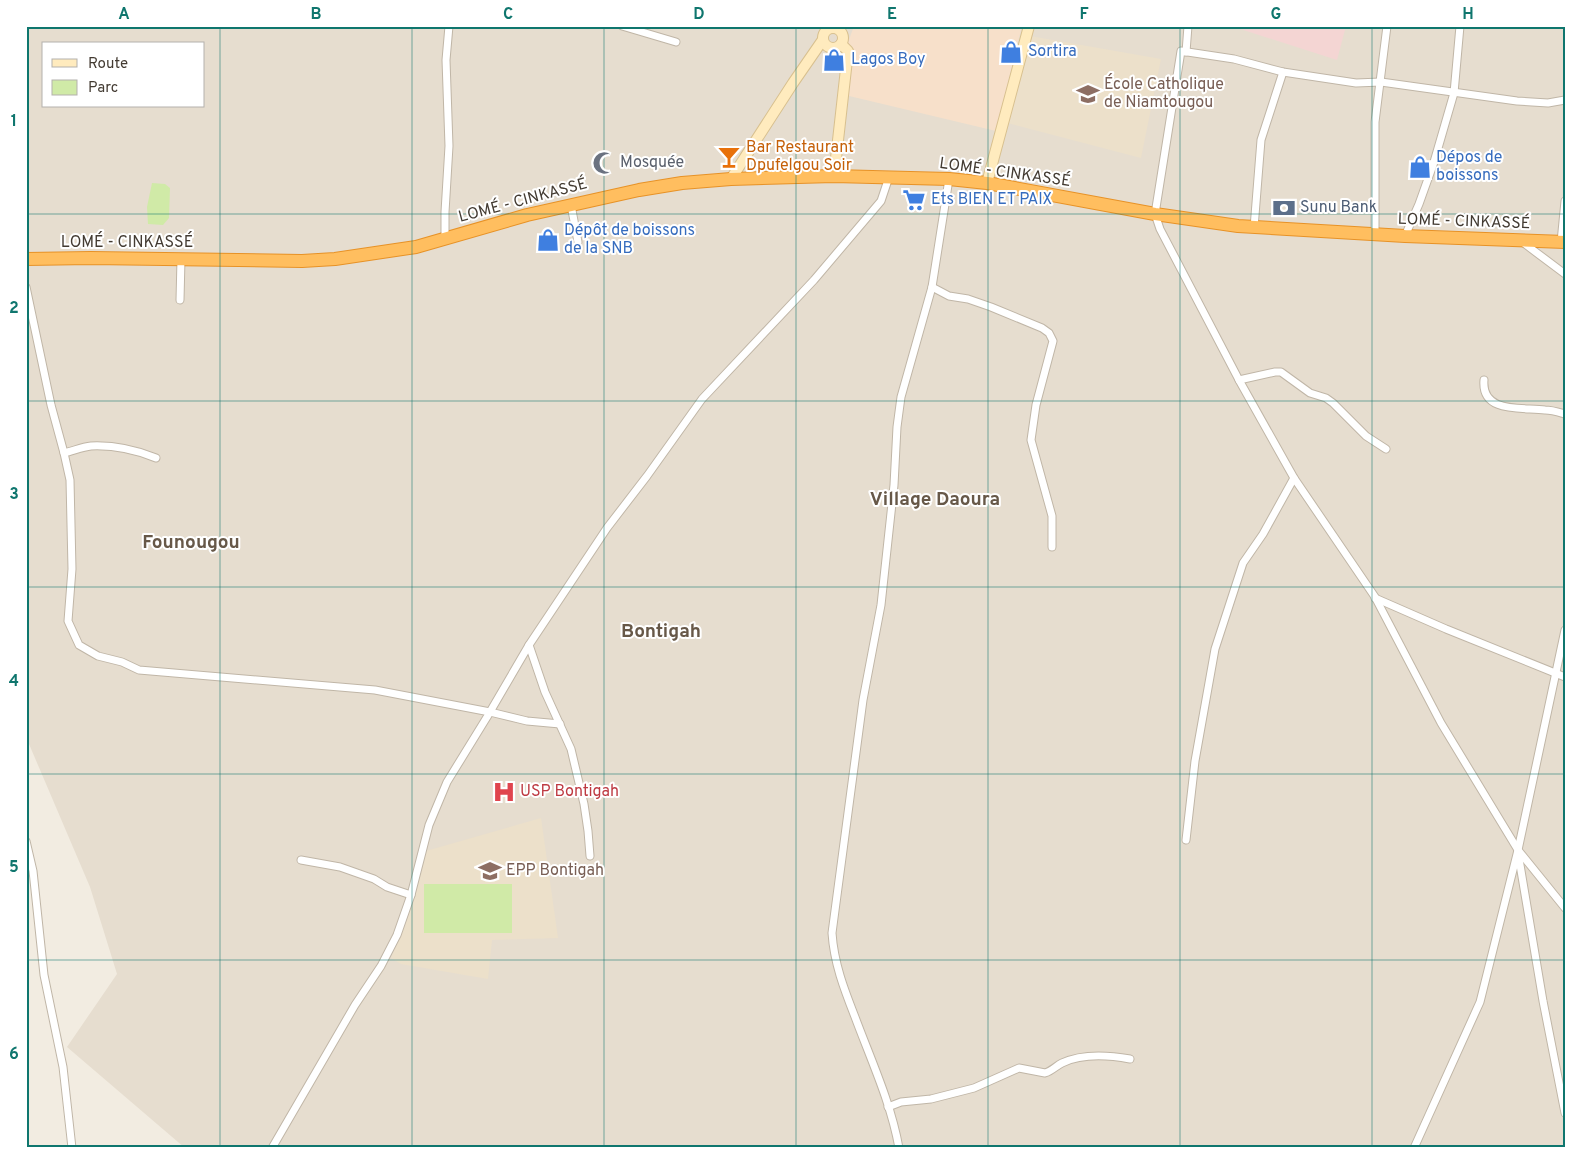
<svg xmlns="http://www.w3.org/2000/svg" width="1591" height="1174" viewBox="0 0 1591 1174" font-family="Overpass,sans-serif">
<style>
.residential{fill:#e6ddcf;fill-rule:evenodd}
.commercial{fill:#f7e0ca}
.education{fill:#ece0ca}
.medical{fill:#f4d5d3}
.green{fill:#d0eaa7}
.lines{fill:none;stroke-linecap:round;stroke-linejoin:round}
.street-casing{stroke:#c0b6a7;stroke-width:9}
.secondary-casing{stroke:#d8c08f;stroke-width:12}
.highway-casing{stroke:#e79227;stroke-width:14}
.street{stroke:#fff;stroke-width:7}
.secondary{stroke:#ffebbe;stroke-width:10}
.highway{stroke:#ffbe5f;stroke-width:12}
.grid{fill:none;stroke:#0f766e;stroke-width:1;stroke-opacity:0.55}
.labels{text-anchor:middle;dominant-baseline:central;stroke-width:4;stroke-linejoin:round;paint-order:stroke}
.shop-label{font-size:16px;fill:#366cbe;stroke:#fff;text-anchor:start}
.education-label{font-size:16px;fill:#785e54;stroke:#fff;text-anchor:start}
.food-label{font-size:16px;fill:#c56008;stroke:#fff;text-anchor:start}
.worship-label{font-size:16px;fill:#5b616d;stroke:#fff;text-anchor:start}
.street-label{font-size:16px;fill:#433b32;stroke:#fff}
.service-label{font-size:16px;fill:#4e5e75;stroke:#fff;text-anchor:start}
.health-label{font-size:16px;fill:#be3a42;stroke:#fff;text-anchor:start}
.quarter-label{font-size:19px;font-weight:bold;fill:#675848;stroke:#fff}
.neatline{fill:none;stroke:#0f766e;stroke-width:2}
.grid-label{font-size:16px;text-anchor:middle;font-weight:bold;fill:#0f766e}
</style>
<rect width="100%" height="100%" fill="#f2ece1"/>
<!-- residential -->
<path class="residential" d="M26,26H1565V1148H185L67,1047L117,974L90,887L26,737ZM44,44H204V106H44Z"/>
<!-- commercial -->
<polygon class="commercial" points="854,26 1022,26 996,131 845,95 846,48"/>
<!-- education -->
<g class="education">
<polygon points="1030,36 1161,59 1141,158 1007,123"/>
<polygon points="541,818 558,938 492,940 488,979 401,964 391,958 408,917 426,851"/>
</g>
<!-- medical -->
<polygon class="medical" points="1231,26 1346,26 1337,60"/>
<!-- green -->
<g class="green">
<polygon points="152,183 165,184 170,188 169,218 163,225 148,224 147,207"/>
<rect x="424" y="884" width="88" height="49"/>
</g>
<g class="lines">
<defs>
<g id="street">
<polyline points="622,26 676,42"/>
<polyline points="1186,52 1188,26"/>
<polyline points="1565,100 1548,103 1517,101 1381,82 1356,83 1283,72 1234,59 1181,51 1155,214 1160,229 1239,380 1294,478 1375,597 1441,723 1518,850 1565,908"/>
<polyline points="571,205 578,242"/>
<polyline points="1254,228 1261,140 1283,72"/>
<polyline points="1375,235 1375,122 1387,26"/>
<polyline points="1405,236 1419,204 1434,162 1454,93 1460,26"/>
<polyline points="445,238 445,212 449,146 446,60 449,26"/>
<polyline points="1521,241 1565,274"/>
<polyline points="1561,242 1565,201"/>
<polyline points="26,287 51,405 64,453 70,480 72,569 68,621 79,645 98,656 122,662 139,670 375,690 490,712 527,721 560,724"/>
<polyline points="932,287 949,296 968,299 991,307 1042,328 1049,333 1053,341 1036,405 1031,440 1052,516 1052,547"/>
<polyline points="180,300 181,259"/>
<polyline points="1239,380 1275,372 1281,372 1310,393 1326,398 1333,403 1366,436 1386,449"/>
<path d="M1484,380C1481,414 1523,407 1545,410C1552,410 1558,412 1565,414"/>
<path d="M64,453C73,451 82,447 91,446C113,445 136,450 156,458"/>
<polyline points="1375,598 1446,629 1565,677"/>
<polyline points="529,645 545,692 571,749 584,804 588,831 590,856"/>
<polyline points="1186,840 1195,761 1215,649 1243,563 1263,534 1294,478"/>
<polyline points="26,841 33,871 44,975 63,1067 72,1148"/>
<polyline points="1518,853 1543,1001 1565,1113"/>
<polyline points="301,860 340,867 374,879 387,887 411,895"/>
<path d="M888,1107L901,1102L931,1099L974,1088L1019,1068L1045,1073C1052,1071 1056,1066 1062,1063C1083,1053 1108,1055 1130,1059"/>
<polyline points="272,1148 355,1005 381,966 397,935 411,895 429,825 447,782 487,717 529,645 607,528 647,476 702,399 814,280 881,201 889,177"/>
<path d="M899,1148C891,1103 871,1060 855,1017C844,989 834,963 832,933L863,700L881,605L894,485L897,427L901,397L932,287L949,179"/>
<polyline points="1414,1148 1480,1002 1518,850 1565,630"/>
</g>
<g id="secondary">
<circle cx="833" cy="38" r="10"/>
<polyline points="834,176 848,51 841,44"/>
<polyline points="731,179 793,83 822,41"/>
<polyline points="987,183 1029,26"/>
</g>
<polyline id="highway" points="26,259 91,258 302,261 335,259 416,247 527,215 639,190 682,183 731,179 834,176 949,179 987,183 1155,214 1238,226 1405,236 1565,242"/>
</defs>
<!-- street casing -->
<use href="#street" class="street-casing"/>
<!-- secondary casing -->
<use href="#secondary" class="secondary-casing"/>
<!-- highway casing -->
<use href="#highway" class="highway-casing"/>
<!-- street -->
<use href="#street" class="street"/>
<!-- secondary -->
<use href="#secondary" class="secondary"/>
<!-- highway -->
<use href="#highway" class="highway"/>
</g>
<!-- grid -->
<path class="grid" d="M220,26V1148M412,26V1148M604,26V1148M796,26V1148M988,26V1148M1180,26V1148M1372,26V1148M26,214H1565M26,401H1565M26,587H1565M26,774H1565M26,960H1565"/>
<!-- icons -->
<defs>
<symbol id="shop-bare" viewBox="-9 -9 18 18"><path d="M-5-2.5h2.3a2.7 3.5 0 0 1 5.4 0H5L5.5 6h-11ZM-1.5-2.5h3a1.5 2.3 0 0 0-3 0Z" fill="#3f7fe0" stroke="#fff" stroke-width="2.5" paint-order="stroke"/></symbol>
<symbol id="school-bare" viewBox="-9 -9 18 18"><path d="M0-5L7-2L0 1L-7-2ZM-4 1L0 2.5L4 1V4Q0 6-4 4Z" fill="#8d6e63" stroke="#fff" stroke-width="2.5" paint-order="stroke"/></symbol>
<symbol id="bar-bare" viewBox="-9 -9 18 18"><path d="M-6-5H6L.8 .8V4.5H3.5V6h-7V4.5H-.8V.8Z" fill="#e8710a" stroke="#fff" stroke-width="2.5" paint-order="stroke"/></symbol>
<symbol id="mosque-bare" viewBox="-9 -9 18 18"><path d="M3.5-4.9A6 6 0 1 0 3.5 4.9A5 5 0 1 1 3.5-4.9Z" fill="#6b7280" stroke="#fff" stroke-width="2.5" paint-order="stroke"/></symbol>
<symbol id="supermarket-bare" viewBox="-9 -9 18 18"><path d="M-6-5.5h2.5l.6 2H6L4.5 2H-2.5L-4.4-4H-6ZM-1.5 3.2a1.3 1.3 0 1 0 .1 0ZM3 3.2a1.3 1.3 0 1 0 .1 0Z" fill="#3f7fe0" stroke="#fff" stroke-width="2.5" paint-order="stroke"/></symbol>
<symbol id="bank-bare" viewBox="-9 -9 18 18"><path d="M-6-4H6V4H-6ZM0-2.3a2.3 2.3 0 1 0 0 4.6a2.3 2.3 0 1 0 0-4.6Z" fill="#5c6f8a" stroke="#fff" stroke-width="2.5" paint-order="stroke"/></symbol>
<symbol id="hospital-bare" viewBox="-9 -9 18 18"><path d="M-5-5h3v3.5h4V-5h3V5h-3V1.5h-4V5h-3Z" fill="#e0444e" stroke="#fff" stroke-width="2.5" paint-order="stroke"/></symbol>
</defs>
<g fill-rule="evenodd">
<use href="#shop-bare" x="995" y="36" width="32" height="32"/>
<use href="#shop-bare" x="818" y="44" width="32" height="32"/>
<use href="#school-bare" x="1072" y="78" width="32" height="32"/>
<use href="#bar-bare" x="713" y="141" width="32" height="32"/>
<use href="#mosque-bare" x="588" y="147" width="32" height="32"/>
<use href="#shop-bare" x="1404" y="151" width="32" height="32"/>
<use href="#supermarket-bare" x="898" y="184" width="32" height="32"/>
<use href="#bank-bare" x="1268" y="192" width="32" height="32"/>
<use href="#shop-bare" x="532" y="224" width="32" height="32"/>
<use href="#hospital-bare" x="488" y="776" width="32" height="32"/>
<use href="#school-bare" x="474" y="855" width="32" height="32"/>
</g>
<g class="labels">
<!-- shop labels -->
<g class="shop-label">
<text x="1028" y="52">Sortira</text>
<text x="851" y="60">Lagos Boy</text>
<text x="1436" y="158">Dépos de<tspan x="1436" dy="18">boissons</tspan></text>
<text x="931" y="200">Ets BIEN ET PAIX</text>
<text x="564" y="231">Dépôt de boissons<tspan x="564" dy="18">de la SNB</tspan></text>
</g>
<!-- education labels -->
<g class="education-label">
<text x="1104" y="85">École Catholique<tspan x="1104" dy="18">de Niamtougou</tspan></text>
<text x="506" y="871">EPP Bontigah</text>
</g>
<!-- food labels -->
<g class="food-label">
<text x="746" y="148">Bar Restaurant<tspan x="746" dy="18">Dpufelgou Soir</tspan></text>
</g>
<!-- worship labels -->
<g class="worship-label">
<text x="620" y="163">Mosquée</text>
</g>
<!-- street labels -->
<g class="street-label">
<text transform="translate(1005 173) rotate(8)">LOMÉ - CINKASSÉ</text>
<text transform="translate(523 201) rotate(-15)">LOMÉ - CINKASSÉ</text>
<text transform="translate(1464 222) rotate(2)">LOMÉ - CINKASSÉ</text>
<text x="127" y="243">LOMÉ - CINKASSÉ</text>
</g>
<!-- service labels -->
<g class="service-label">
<text x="1300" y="208">Sunu Bank</text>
</g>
<!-- health labels -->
<g class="health-label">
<text x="520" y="792">USP Bontigah</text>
</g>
<!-- quarter labels -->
<g class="quarter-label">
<text x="935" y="500">Village Daoura</text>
<text x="191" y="543">Founougou</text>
<text x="661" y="632">Bontigah</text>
</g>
</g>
<!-- border -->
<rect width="1591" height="1174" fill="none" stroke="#ffffff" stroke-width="55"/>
<!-- legend -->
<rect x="42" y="42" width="162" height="65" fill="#ffffff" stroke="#b4b1ad"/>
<rect x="52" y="59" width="25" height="8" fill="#ffebbe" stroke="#b4b1ad"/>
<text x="88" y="68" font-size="15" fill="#433b32">Route</text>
<rect x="52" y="80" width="25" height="15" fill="#d0eaa7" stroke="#b4b1ad"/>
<text x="88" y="92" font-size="15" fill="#433b32">Parc</text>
<rect x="28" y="28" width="1536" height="1118" class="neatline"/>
<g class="grid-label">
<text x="124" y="19">A</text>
<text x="316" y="19">B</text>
<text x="508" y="19">C</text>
<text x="699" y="19">D</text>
<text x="892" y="19">E</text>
<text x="1084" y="19">F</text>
<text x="1276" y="19">G</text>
<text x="1468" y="19">H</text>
<text x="14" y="126">1</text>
<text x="14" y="313">2</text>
<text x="14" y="499">3</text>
<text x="14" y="686">4</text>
<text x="14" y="872">5</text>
<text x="14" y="1059">6</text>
</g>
</svg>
